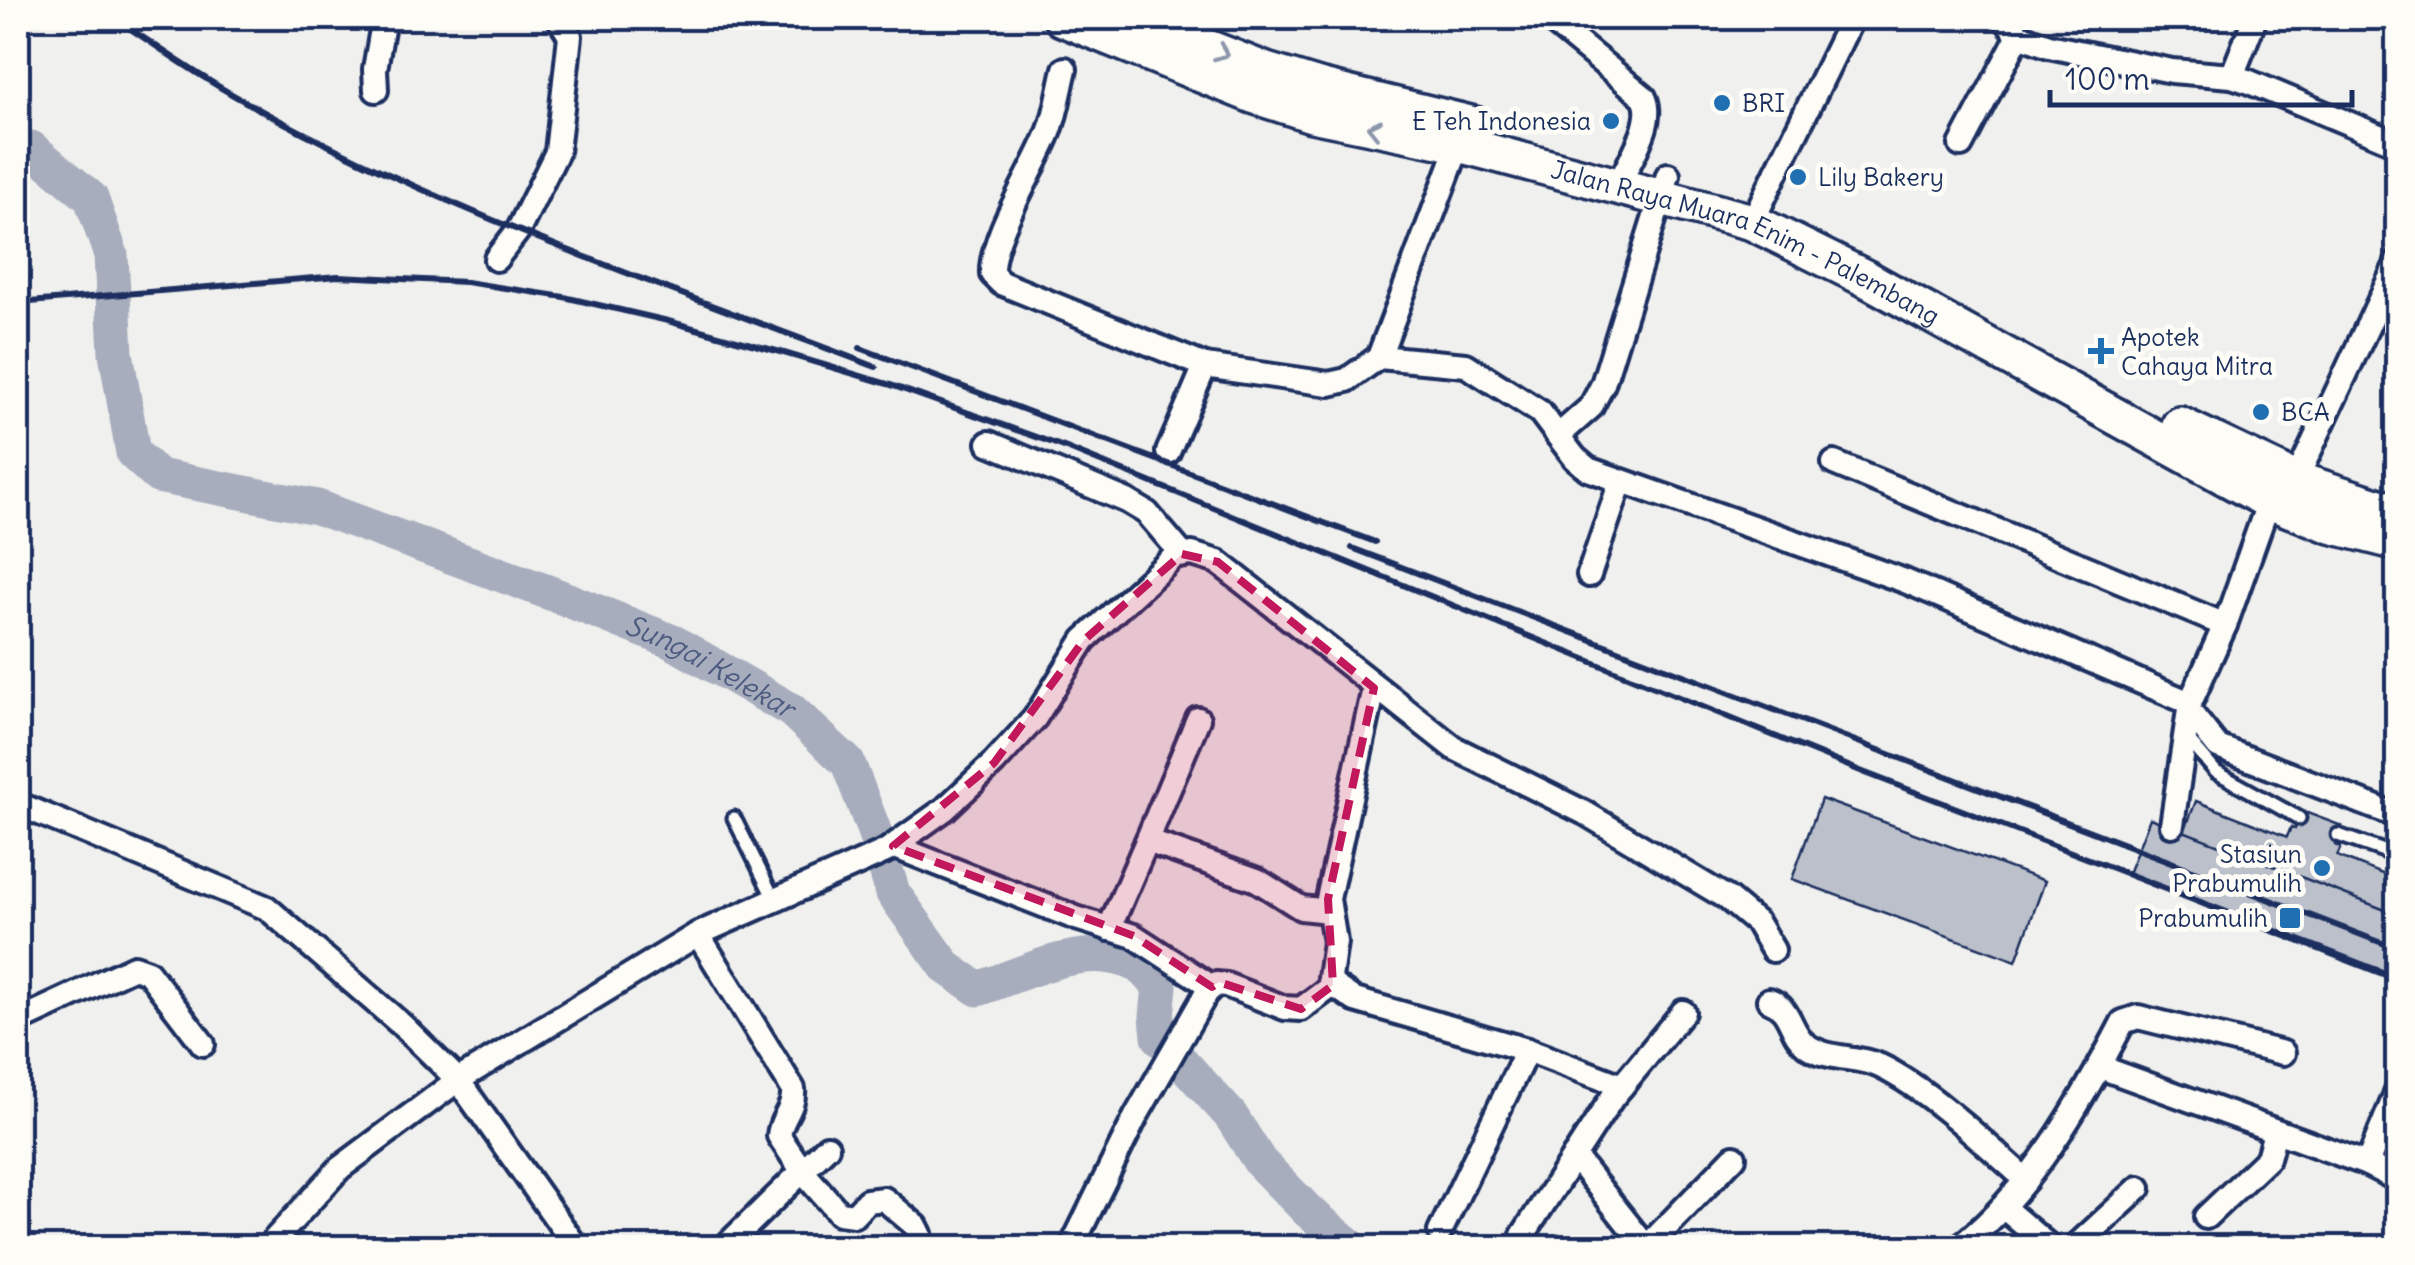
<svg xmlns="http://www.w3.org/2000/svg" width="2415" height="1265" viewBox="0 0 2415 1265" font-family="Delius,sans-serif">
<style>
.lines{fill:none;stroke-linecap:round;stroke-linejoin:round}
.river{stroke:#a7adbd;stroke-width:35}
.building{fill:#bbc0ca;stroke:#1b2f5e;stroke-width:2.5}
.lane-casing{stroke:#1b2f5e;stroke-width:19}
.street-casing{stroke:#1b2f5e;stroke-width:30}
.primary-casing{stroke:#1b2f5e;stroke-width:42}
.lane{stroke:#fdfcf7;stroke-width:11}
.street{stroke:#fdfcf7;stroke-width:22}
.primary{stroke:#fdfcf7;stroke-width:35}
.rail{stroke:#1b2f5e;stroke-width:6}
.oneway{stroke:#8c96aa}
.marked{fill:#c2185b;fill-opacity:0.2;stroke:#c2185b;stroke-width:8;stroke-dasharray:20 12;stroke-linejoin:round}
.poi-dot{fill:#1f6fb2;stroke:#fdfcf7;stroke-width:4}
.labels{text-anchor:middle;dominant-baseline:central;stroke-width:10;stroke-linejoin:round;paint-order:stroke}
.poi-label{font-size:25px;fill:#1b2f5e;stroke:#fdfcf7;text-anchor:start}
.street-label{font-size:25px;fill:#1b2f5e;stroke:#fdfcf7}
.water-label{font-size:28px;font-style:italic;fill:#4c5b7f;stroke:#fdfcf7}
</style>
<rect width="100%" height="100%" fill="#f0f0ee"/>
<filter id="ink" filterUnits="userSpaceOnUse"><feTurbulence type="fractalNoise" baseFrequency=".01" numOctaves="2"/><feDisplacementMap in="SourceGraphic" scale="20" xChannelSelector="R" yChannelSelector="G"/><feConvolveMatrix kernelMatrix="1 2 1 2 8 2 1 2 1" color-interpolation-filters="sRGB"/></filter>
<g filter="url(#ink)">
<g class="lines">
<!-- river -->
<path class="river" id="s1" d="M18,151L31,148L91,198L111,255L116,353L133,453L158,476L317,507L553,594L673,642L791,710L848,763L873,828L893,893L947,968L978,989C1026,973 1086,939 1137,965C1145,969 1153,980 1160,986L1157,1016L1159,1037L1231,1116L1260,1162L1308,1211L1353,1248"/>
</g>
<!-- building -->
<g class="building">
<polygon points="1821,799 2045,881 2016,961 1792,879"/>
<polygon points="2196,801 2287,837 2291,827 2295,828 2302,811 2342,826 2335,845 2341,847 2337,856 2398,880 2398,915 2184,832"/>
<polygon points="2150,818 2398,915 2398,954 2388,978 2127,876"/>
</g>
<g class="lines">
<defs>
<g id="lane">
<polyline points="2186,737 2216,772 2299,818"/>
<polyline points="734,818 775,901"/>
<polyline points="2338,835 2398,856"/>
</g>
<g id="street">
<path d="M1548,18L1644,97C1657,122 1628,161 1619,185"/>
<polyline points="2004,18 2019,35 2049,46 2172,71 2232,76 2247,81 2398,144"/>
<path d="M1065,69C1060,89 1057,111 1050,130C1036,168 990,236 992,274L1001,283L1205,366"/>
<polyline points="2232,76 2255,18"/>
<polyline points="376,90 375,69 384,18"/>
<polyline points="1961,145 2019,35"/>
<polyline points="1668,175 1603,384 1591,407 1558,436 1575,458 1588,469 1905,581 2190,703"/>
<polyline points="1752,222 1852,18"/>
<polyline points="496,259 519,229 557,152 570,36 559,18"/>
<polyline points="1379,357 1459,144 1459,135"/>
<polyline points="989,443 1127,501 1147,513 1182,554"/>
<polyline points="1168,452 1205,366 1329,384 1347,380 1379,357 1466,365 1540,412 1558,436"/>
<polyline points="1834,463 2225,625"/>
<polyline points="2296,480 2398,261"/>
<polyline points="1589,575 1621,481"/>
<polyline points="1374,688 1328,899 1335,942 1330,978 1333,985 1355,1000 1527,1050 1622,1086"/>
<polyline points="2190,712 2218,747 2398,816"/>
<polyline points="18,804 267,908 403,1026 458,1080 577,1248"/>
<polyline points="2172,825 2190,703 2225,625 2269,501"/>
<polyline points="1147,841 1198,719"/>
<polyline points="893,846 1076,918 1134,936 1212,987"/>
<polyline points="1109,929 1147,841 1257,880 1301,908 1329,911"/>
<path d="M698,934L793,1089C795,1109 780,1118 779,1136L803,1172L839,1213L854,1215L867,1201L884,1199L916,1226L920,1234L915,1248"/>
<path d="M1769,1000C1792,1008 1789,1032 1806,1045C1828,1061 1856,1055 1880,1066C1928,1089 1986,1144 2026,1180"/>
<polyline points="18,1021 134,967 148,972 203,1044"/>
<polyline points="2100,1067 2367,1164 2398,1180"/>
<polyline points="1574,1156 1647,1248"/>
<polyline points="2367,1164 2398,1089"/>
<polyline points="2003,1207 2051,1248"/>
<polyline points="2206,1217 2268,1158 2275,1132"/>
<polyline points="1440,1232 1527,1050"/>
<polyline points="1523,1235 1612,1098 1683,1012"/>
<polyline points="1647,1247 1734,1157"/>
<polyline points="267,1248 340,1168 458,1080 698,934 886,851 945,809 994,763 1035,718 1084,640 1174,557 1192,554 1218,562 1454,748 1585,813 1727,898 1757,923 1773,950"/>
<polyline points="724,1248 827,1147"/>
<polyline points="1071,1248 1136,1116 1207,992 1216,984 1226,985 1285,1008 1301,1009 1333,985"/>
<path d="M1958,1248C2030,1193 2082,1101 2123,1022L2138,1017L2283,1053"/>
<polyline points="2074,1248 2139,1188"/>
</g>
<g id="primary">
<path id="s2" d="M1062,18L1253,95L1312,114L1459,144L1752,222L1867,279L2269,501L2331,525L2398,542"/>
<polyline points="1132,18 1266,71 1322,88 1474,125"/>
<polyline points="2180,425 2296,480 2398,513"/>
</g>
</defs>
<!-- lane casing -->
<use href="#lane" class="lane-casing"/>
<!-- street casing -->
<use href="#street" class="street-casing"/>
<!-- primary casing -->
<use href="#primary" class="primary-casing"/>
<!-- lane -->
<use href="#lane" class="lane"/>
<!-- street -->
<use href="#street" class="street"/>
<!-- primary -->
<use href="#primary" class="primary"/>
<!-- rail -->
<g class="rail">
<path d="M114,18C154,44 193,73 235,96C432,208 664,286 876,367"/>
<polyline points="18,303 338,276 466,282 564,297 668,321 784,353 888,384 1064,447 1863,772 2398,978"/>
<polyline points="860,348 1375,542"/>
<polyline points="1352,548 2398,949"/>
</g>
</g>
<!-- one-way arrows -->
<defs><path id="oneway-chevron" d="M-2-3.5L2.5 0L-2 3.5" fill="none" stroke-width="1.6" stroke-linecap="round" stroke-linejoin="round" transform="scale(2.5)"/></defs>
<g class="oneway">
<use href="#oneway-chevron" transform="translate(1222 53) rotate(22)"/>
<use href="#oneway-chevron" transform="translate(1374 128) rotate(-167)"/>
</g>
</g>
<!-- marked area -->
<path class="marked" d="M1182,554L1218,562L1374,688L1328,899L1333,985L1301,1009L1219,982L1212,987L1134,936L893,846L994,763L1084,640Z"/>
<!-- markers -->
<g class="poi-dot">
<circle cx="1722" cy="103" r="10"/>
<circle cx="1611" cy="121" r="10"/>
<circle cx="1798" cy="177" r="10"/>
<path d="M2096 336h10v10h10v10h-10v10h-10v-10h-10v-10h10z"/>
<circle cx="2261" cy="412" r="10"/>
<circle cx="2322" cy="868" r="10"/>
<rect x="2278" y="906" width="24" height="24" rx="5"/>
</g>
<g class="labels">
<!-- poi labels -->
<g class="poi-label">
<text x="1742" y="103">BRI</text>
<text x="1591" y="121" text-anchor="end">E Teh Indonesia</text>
<text x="1818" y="177">Lily Bakery</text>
<text x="2121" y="337">Apotek<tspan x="2121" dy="29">Cahaya Mitra</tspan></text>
<text x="2281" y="412">BCA</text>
<text x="2302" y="854" text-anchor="end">Stasiun<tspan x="2302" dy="29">Prabumulih</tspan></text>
<text x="2268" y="918" text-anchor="end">Prabumulih</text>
</g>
<!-- street labels -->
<g class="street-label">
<text stroke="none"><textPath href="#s2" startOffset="722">Jalan Raya Muara Enim - Palembang</textPath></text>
</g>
<!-- water labels -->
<g class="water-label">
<text stroke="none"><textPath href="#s1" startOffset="972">Sungai Kelekar</textPath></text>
</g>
</g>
<!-- margin -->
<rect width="2415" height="1265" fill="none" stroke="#fdfcf7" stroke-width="60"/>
<rect x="30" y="30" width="2355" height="1205" fill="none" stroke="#1b2f5e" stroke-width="4" filter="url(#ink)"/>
<!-- scale -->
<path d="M2050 90v15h302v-15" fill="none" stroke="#1b2f5e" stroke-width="5"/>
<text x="2065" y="90" font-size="30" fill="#1b2f5e" stroke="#fdfcf7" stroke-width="8" paint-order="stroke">100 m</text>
</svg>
